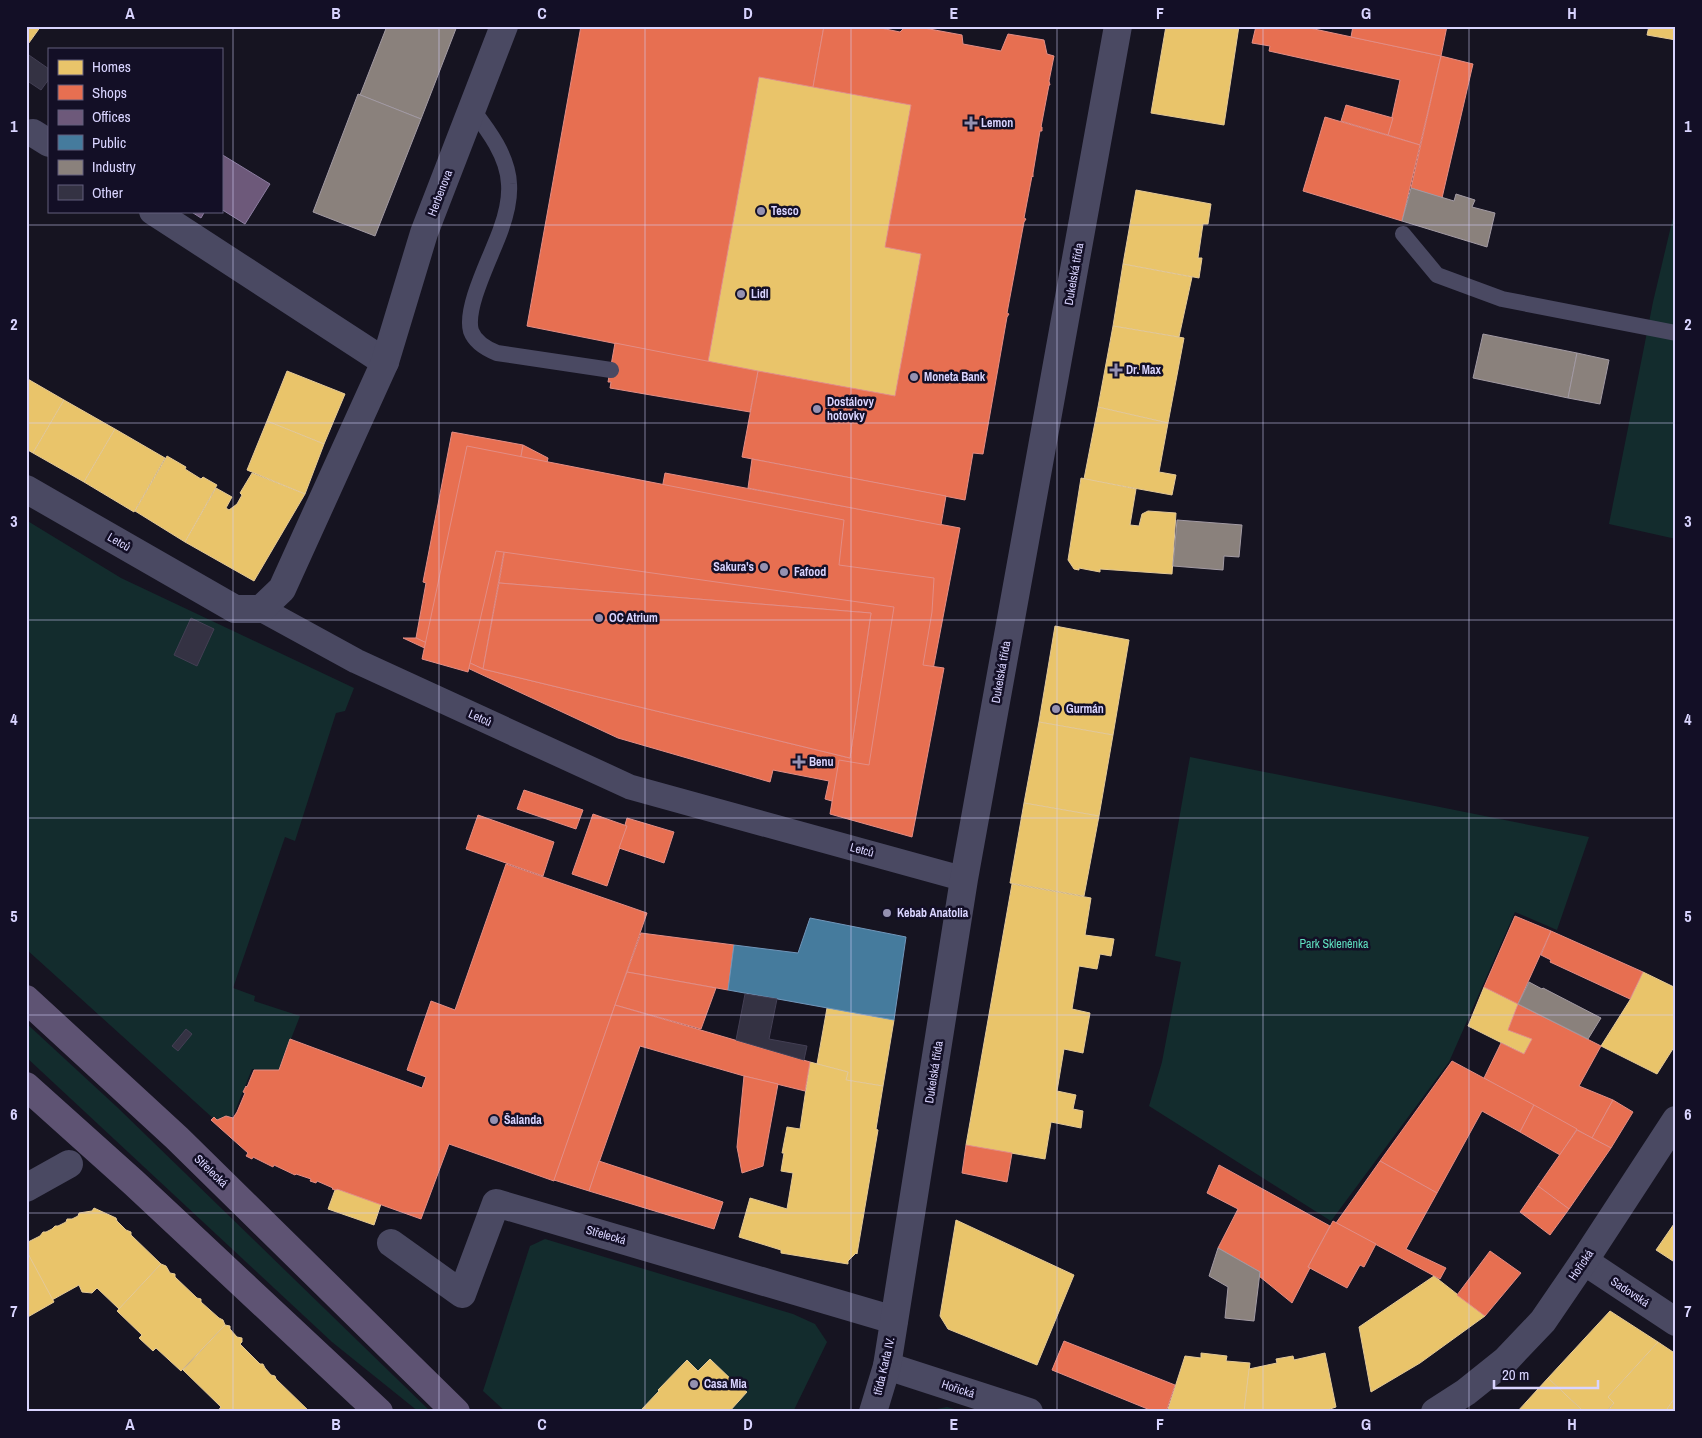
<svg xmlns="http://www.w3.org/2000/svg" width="1702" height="1438" viewBox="0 0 1702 1438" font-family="'Archivo Narrow',sans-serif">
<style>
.green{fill:#132c2d}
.homes{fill:#e9c46a;stroke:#e4c997}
.shops{fill:#e76f51;stroke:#e38d85}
.offices{fill:#6d597a;stroke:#8d7ea2}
.public{fill:#457b9d;stroke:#7196ba}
.industry{fill:#8a817c;stroke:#a29aa3}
.building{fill:#343243;stroke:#433f54}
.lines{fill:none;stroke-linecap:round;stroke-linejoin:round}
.service{stroke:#4a4962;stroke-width:16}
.pedestrian{stroke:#4a4962;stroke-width:25}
.minor{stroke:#4a4962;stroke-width:28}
.primary{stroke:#5e5373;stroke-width:28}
.grid{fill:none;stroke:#d9d4ff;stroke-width:1;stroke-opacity:0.55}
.poi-dot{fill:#9591b1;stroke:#130f26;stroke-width:2}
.labels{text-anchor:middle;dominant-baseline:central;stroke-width:5;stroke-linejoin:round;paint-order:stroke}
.poi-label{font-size:12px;font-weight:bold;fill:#d9d4ff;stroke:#130f26;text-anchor:start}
.street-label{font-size:12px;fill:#d9d4ff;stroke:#130f26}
.park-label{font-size:12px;fill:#5fe0c0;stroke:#130f26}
.neatline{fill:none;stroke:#d9d4ff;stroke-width:2}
.grid-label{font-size:16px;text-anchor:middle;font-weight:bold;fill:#d9d4ff}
</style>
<rect width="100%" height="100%" fill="#161421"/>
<!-- green -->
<g class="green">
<polygon points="1676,205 1676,539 1609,524 1653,302"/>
<polygon points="26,520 121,578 354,688 345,711 336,713 295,841 285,837 233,988 255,996 254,1001 300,1016 278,1072 252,1069 233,1116 215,1120 26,949"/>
<polygon points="1190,757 1589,837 1557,930 1515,912 1449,1062 1331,1221 1149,1106 1162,1062 1181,962 1155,956"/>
<polygon points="26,1023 118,1108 431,1412 419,1412 332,1342 26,1057"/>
<polygon points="545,1239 793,1314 815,1324 827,1342 793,1412 506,1412 483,1391 530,1246"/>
<polygon points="947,1407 966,1412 921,1412"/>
</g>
<!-- homes -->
<g class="homes">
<polygon points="26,26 41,26 26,47"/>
<polygon points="1166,26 1239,26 1224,125 1151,113"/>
<polygon points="1649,26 1676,26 1676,40 1647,35"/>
<polygon points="759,77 911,105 885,247 921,254 895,396 708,362"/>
<polygon points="1136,190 1211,204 1208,224 1203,224 1198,258 1202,258 1199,278 1123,264"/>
<polygon points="1123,264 1192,277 1179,337 1113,326"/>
<polygon points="1113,326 1184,338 1168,423 1098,407"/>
<polygon points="287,371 345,394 324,444 267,421"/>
<polygon points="26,378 64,400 33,453 26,449"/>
<polygon points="64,400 115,429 84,482 33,453"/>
<polygon points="1098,407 1168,423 1159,472 1176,475 1172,495 1084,479"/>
<polygon points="267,421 324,444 305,494 247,470"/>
<polygon points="115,429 165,458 134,512 84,482"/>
<polygon points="167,456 186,467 185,469 201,479 203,477 217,485 185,542 135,511"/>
<polygon points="252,473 305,494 254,581 185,542 216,488 232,497 226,508 229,510 237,504 242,495 240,493"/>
<polygon points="1081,478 1136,489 1130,525 1139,526 1142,514 1148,511 1176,513 1172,574 1100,569 1100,572 1079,568 1079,570 1074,569 1068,560"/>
<polygon points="1055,626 1129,640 1113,735 1039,722"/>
<polygon points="1039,722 1113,735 1099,816 1024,803"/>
<polygon points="1024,803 1099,816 1084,896 1010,883"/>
<polygon points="1012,884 1091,898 1085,935 1114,939 1111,956 1100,954 1097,969 1079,966 1072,1009 1090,1013 1083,1053 1064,1049 1057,1091 1076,1095 1073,1109 1083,1111 1081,1128 1051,1122 1045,1159 966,1145"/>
<polygon points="1643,972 1676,988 1676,1044 1657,1074 1601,1046 1630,1000"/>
<polygon points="1484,987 1518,1004 1508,1030 1532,1039 1524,1054 1468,1026"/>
<polygon points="827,1008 894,1020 883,1086 846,1080 848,1072 817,1064"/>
<polygon points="810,1062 848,1072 846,1080 883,1086 876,1129 878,1130 857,1254 856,1253 848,1261 848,1264 781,1253 781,1250 739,1237 750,1198 787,1209 793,1173 781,1171 784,1153 782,1153 787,1127 800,1129"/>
<polygon points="337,1189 381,1204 374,1225 328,1209 335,1190"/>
<polygon points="94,1208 116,1218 117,1221 126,1230 131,1232 131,1235 161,1264 119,1309 97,1288 92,1293 82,1292 79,1285 52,1300 26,1250 26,1243 40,1236 43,1232 46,1232 52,1229 55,1226 58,1226 66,1222 67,1219 72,1219 78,1216 79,1213 92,1211"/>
<polygon points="956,1220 1074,1275 1037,1365 948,1329 940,1316"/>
<polygon points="1676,1221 1676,1263 1656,1250"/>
<polygon points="26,1250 54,1302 26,1318"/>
<polygon points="161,1264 166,1266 170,1273 175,1274 175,1277 197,1298 201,1299 201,1302 219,1318 223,1320 225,1325 181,1371 156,1348 153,1351 139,1338 142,1335 117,1311"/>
<polygon points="1434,1276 1485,1316 1420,1363 1371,1392 1359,1327"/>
<polygon points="1610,1311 1658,1342 1608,1397 1614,1403 1606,1412 1584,1412 1548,1378"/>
<polygon points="225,1325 230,1326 230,1329 237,1337 242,1338 242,1342 240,1344 260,1364 263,1364 265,1368 271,1375 275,1376 276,1379 310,1412 217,1412 221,1407 183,1370"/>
<polygon points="1658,1342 1676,1354 1676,1396 1665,1412 1607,1412 1614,1403 1608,1397"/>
<polygon points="1201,1353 1227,1356 1226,1361 1250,1363 1244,1412 1167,1412 1185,1356 1201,1358"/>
<polygon points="1325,1353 1336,1407 1321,1412 1244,1412 1249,1369 1277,1363 1276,1359 1293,1356 1294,1360"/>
<polygon points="710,1359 735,1383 735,1382 747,1392 729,1412 642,1412 641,1410 659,1391 658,1390 687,1360 698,1371"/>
<polygon points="1548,1378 1584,1412 1517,1412"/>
<polygon points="1676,1396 1676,1412 1665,1412"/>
</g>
<!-- shops -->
<g class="shops">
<polygon points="581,26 824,26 813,87 759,77 708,362 527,326"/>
<polygon points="824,26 871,26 900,32 906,26 913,26 962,35 963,44 1001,51 1008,34 1044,40 1047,54 1054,56 1049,81 1050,85 1049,85 1041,127 1042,127 1042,131 1040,131 1033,173 1033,177 1032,176 1024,218 1026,219 1024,222 1007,313 1009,314 1007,317 983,454 973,453 965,500 742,457 758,371 895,396 921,254 885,247 911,105 813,87"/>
<polygon points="1256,26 1300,26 1441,56 1420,145 1388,135 1400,80 1269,51 1270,46 1252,43"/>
<polygon points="1353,26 1447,26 1441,56 1351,37"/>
<polygon points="1441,56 1473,64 1442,198 1411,188"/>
<polygon points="1346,105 1393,118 1388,135 1341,121"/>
<polygon points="1325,117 1420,145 1402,221 1303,191"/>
<polygon points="615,343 758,371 750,412 610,388 611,382 608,382"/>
<polygon points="452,432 523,445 483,669 416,638 426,583 423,582"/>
<polygon points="523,445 548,458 540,497 656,520 665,473 960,528 904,822 825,799 829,781 773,770 770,782 618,738 403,638 416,638 483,669 850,758 871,613 499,583"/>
<polygon points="467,446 844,520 839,565 934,578 932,612 923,665 944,668 912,837 830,814 839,760 869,765 894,607 496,551 468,672 422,659"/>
<polygon points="752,459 946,496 941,525 748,488"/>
<polygon points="499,583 871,613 850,758 483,669"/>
<polygon points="524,790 583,810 576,829 517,809"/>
<polygon points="593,814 627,826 607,886 572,874"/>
<polygon points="478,815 554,842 543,876 466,849"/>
<polygon points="627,818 674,832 664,863 619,848 627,826 625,825"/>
<polygon points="506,864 647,913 554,1181 449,1144 421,1219 337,1189 336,1190 332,1189 333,1188 317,1181 316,1183 310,1181 311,1179 296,1174 295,1175 274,1165 273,1167 253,1157 252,1159 246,1156 248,1153 211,1120 214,1117 217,1120 226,1116 233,1118 237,1112 245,1093 243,1092 246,1086 247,1087 254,1070 279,1070 290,1039 422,1088 426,1077 407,1070 431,1001 455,1010"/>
<polygon points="1515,916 1551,931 1518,1004 1484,987"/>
<polygon points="1551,931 1643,972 1630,999 1550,962 1551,960 1541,955"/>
<polygon points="641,933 734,945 728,990 627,972"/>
<polygon points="627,972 716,988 701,1029 615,1005"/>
<polygon points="1518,1004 1601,1046 1579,1086 1613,1100 1592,1138 1484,1078 1501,1043 1524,1054 1532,1039 1508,1030"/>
<polygon points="615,1005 810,1062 805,1091 744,1076 640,1046 589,1191 554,1180"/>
<polygon points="1452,1061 1534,1105 1520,1132 1482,1111 1437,1193 1380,1161"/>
<polygon points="744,1076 778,1084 763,1166 742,1173 737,1147"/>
<polygon points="1613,1100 1633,1112 1611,1148 1592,1138"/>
<polygon points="1534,1105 1577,1129 1560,1155 1520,1132"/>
<polygon points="1577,1130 1611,1148 1569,1209 1538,1186"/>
<polygon points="966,1145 1012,1153 1007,1182 962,1173"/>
<polygon points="599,1161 723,1202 714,1229 589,1191"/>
<polygon points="1380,1161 1437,1193 1406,1249 1446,1268 1440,1279 1336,1223"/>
<polygon points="1219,1165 1330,1226 1308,1267 1310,1268 1292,1303 1259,1276 1260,1272 1218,1248 1238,1209 1207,1193"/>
<polygon points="1538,1186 1569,1209 1550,1235 1520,1212"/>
<polygon points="1333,1221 1376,1244 1364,1267 1360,1265 1347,1288 1308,1267"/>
<polygon points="1490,1251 1521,1273 1485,1316 1457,1295"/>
<polygon points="1064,1341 1175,1385 1166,1412 1155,1412 1052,1370"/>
</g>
<!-- offices -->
<g class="offices">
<polygon points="221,154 270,184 245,224 221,209"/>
<polygon points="190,211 205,211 201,218"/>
</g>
<!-- public -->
<polygon class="public" points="810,918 906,937 894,1020 728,990 734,945 798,953"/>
<!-- industry -->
<g class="industry">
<polygon points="387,26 457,26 421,119 360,95"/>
<polygon points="358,94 421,119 375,236 313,212"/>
<polygon points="1411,188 1454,201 1456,194 1475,200 1472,207 1495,213 1487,247 1402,221"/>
<polygon points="1483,334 1577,353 1568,398 1473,378"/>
<polygon points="1577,353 1609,360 1600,404 1568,398"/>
<polygon points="1177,520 1242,525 1239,557 1224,556 1223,570 1173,566"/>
<polygon points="1529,982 1542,989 1543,988 1601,1018 1588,1039 1518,1004"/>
<polygon points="1218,1248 1260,1272 1254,1321 1225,1318 1228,1287 1209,1276"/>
</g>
<!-- building -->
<g class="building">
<polygon points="26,53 49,69 49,79 41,90 26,80"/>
<polygon points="191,618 214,629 197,666 174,655"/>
<polygon points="745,994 777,999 769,1039 807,1046 804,1060 736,1040"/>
<polygon points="186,1029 192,1034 178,1051 172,1046"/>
</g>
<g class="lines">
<!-- service -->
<g class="service">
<path d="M472,109C488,130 508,156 509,184C510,198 506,215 501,229C493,253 464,307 471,331C475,342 487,349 497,353L611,370"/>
<polyline points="1403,234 1437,275 1502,299 1676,333"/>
</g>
<!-- pedestrian -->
<polyline class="pedestrian" points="261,609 356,661 630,787 964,879"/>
<!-- minor -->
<g class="minor">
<polyline points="33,133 49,143"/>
<polyline points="153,211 385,362"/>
<polyline points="26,489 235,609 261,609 282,589 385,362 424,233 504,26"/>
<polyline points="26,1188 69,1164"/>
<polyline points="391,1243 462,1294 496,1203 894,1320"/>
<polyline points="1584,1261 1676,1322"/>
<polyline points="887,1366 1029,1412"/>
<polyline points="873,1412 887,1366 964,879 1118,26"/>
<polyline points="1435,1412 1466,1392 1506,1360 1543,1321 1584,1261 1676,1120"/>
</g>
<!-- primary -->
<g class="primary">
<polyline points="26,999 177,1138 456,1412"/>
<polyline points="26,1086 133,1182 379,1412"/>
</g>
</g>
<!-- grid -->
<path class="grid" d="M233,26V1412M439,26V1412M645,26V1412M851,26V1412M1057,26V1412M1263,26V1412M1469,26V1412M26,225H1676M26,423H1676M26,620H1676M26,818H1676M26,1015H1676M26,1213H1676"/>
<!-- markers -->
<g class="poi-dot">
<path d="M968.5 115.5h5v5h5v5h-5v5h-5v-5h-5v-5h5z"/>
<circle cx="761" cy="211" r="5"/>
<circle cx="741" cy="294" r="5"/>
<path d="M1113.5 362.5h5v5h5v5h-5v5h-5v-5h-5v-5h5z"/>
<circle cx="914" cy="377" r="5"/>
<circle cx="817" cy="409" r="5"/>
<circle cx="764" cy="567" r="5"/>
<circle cx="784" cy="572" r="5"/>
<circle cx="599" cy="618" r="5"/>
<circle cx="1056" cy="709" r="5"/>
<path d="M796.5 754.5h5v5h5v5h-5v5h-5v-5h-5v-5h5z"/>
<circle cx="887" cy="913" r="5"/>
<circle cx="494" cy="1120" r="5"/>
<circle cx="694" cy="1384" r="5"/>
</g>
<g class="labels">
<!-- poi labels -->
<g class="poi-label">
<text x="981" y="123">Lemon</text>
<text x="771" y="211">Tesco</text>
<text x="751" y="294">Lidl</text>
<text x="1126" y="370">Dr. Max</text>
<text x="924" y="377">Moneta Bank</text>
<text x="827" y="402">Dostálovy<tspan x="827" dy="14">hotovky</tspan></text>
<text x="754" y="567" text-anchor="end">Sakura's</text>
<text x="794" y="572">Fafood</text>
<text x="609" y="618">OC Atrium</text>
<text x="1066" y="709">Gurmán</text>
<text x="809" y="762">Benu</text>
<text x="897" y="913">Kebab Anatolia</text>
<text x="504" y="1120">Šalanda</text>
<text x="704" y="1384">Casa Mia</text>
</g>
<!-- street labels -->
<g class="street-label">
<text transform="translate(440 193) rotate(-69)">Herbenova</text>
<text transform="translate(1074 274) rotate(-80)">Dukelská třída</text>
<text transform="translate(119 542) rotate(30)">Letců</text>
<text transform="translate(1001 672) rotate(-80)">Dukelská třída</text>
<text transform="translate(480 718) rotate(24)">Letců</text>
<text transform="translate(862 850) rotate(15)">Letců</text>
<text transform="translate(934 1072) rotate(-81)">Dukelská třída</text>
<text transform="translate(211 1171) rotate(44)">Střelecká</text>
<text transform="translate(606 1235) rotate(16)">Střelecká</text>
<text transform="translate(1581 1265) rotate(-56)">Hořická</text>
<text transform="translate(1630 1292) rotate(34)">Sadovská</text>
<text transform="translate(884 1366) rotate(-77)">třída Karla IV.</text>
<text transform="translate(958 1389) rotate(18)">Hořická</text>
</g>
<!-- park labels -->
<g class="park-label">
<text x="1334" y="944">Park Skleněnka</text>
</g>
</g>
<!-- border -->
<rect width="1702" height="1438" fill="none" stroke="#130f26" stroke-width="55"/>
<!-- legend -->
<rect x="48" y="48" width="175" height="165" fill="#130f26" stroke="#625e7d"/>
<rect x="58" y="60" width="25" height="15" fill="#e9c46a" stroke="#625e7d"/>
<text x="92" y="72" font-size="15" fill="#d9d4ff">Homes</text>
<rect x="58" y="85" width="25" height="15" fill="#e76f51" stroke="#625e7d"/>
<text x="92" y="98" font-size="15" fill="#d9d4ff">Shops</text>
<rect x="58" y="110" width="25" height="15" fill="#6d597a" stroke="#625e7d"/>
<text x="92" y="122" font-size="15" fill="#d9d4ff">Offices</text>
<rect x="58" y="135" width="25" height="15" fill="#457b9d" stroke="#625e7d"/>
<text x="92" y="148" font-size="15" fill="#d9d4ff">Public</text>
<rect x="58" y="160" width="25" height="15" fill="#8a817c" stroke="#625e7d"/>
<text x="92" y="172" font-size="15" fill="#d9d4ff">Industry</text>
<rect x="58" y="185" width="25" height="15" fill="#343243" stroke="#625e7d"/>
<text x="92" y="198" font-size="15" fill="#d9d4ff">Other</text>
<!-- scale -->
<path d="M1494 1380v8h104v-8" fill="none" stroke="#d9d4ff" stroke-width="2.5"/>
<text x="1502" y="1380" font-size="15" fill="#d9d4ff" stroke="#130f26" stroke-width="4" paint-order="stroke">20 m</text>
<rect x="28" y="28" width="1646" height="1382" class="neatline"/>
<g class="grid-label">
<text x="130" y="19">A</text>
<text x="336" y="19">B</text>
<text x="542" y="19">C</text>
<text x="748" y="19">D</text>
<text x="954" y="19">E</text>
<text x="1160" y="19">F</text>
<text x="1366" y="19">G</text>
<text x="1572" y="19">H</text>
<text x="14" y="132">1</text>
<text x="1688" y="132">1</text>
<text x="14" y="330">2</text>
<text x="1688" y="330">2</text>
<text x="14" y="527">3</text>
<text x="1688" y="527">3</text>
<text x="14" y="725">4</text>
<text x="1688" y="725">4</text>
<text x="14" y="922">5</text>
<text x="1688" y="922">5</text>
<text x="14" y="1120">6</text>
<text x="1688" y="1120">6</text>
<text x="14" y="1317">7</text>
<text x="1688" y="1317">7</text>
<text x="130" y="1430">A</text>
<text x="336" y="1430">B</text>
<text x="542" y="1430">C</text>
<text x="748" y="1430">D</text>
<text x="954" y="1430">E</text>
<text x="1160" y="1430">F</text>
<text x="1366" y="1430">G</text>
<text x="1572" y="1430">H</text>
</g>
</svg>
